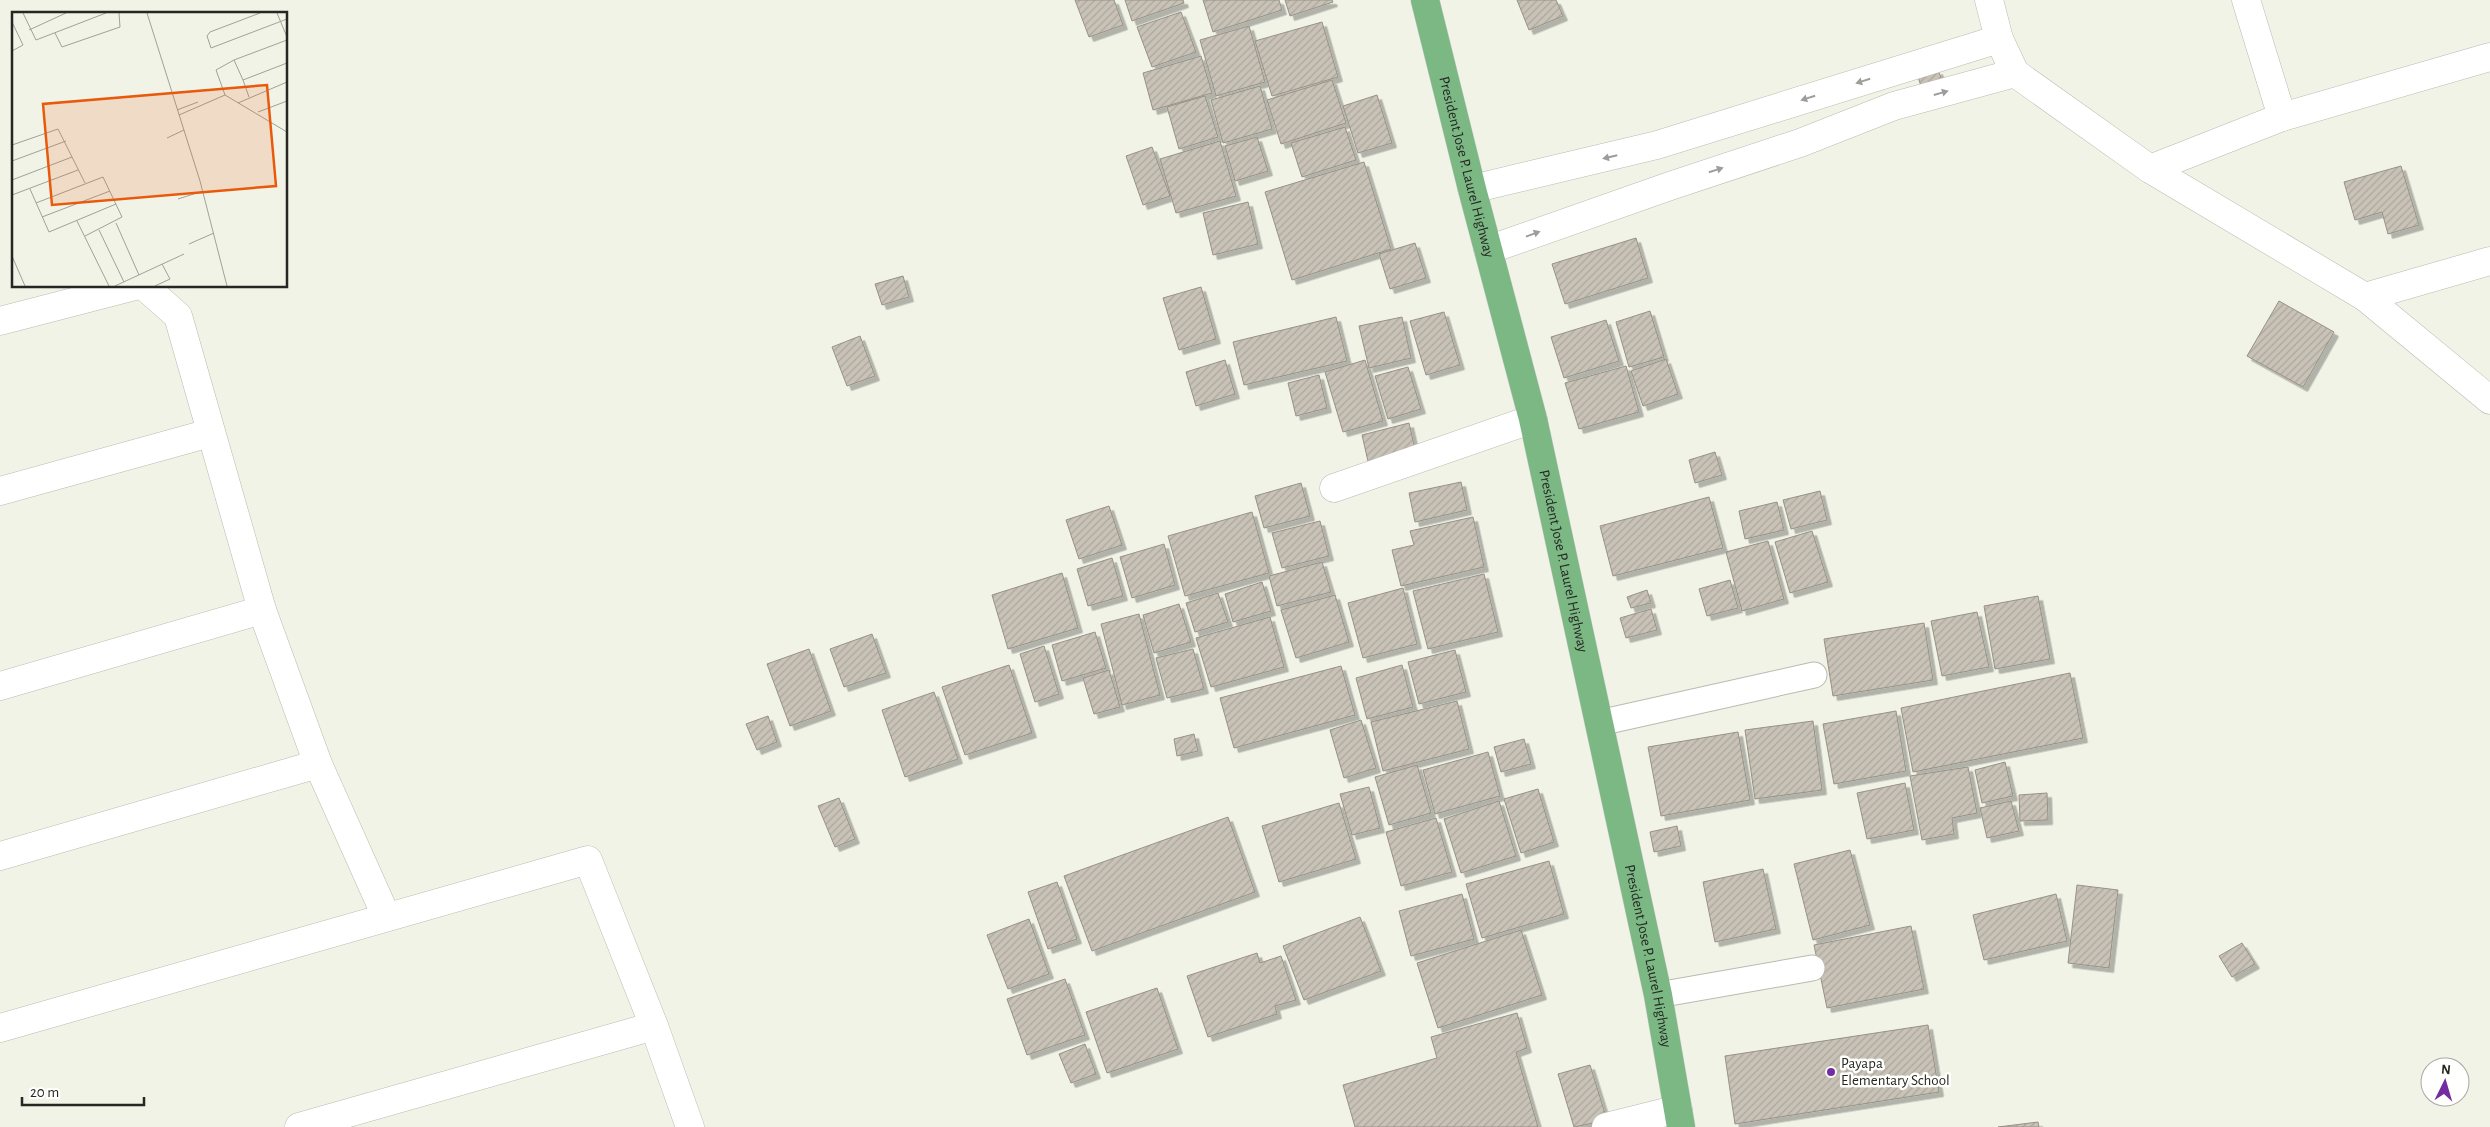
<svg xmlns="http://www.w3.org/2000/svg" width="2490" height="1127" viewBox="0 0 2490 1127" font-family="'Alegreya Sans',sans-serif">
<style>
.building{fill:url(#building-hatch);stroke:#979186;filter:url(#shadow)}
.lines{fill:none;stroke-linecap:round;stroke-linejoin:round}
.service-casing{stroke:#b9bbb0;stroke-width:27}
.minor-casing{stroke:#b9bbb0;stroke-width:29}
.trunk-casing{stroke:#cfcfcf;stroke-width:29}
.service{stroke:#fff;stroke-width:25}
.minor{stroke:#fff;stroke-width:28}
.trunk{stroke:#7bb884;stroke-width:28}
.oneway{fill:#9d9e9c}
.poi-dot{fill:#742da0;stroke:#fffffd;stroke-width:2}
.labels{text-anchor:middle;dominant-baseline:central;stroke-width:5;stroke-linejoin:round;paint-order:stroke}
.street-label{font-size:15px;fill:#262723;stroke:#fffffd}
.poi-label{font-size:15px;fill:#262723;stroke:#fffffd;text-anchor:start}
.inset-road{fill:none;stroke:#a0a199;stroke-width:1}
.view{fill:#e8590c;fill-opacity:0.15;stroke:#e8590c;stroke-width:2.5}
.inset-edge{fill:none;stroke:#262723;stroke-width:2.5}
</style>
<defs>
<pattern id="building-hatch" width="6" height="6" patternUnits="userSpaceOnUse" patternTransform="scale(1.25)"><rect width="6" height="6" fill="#c8c2b7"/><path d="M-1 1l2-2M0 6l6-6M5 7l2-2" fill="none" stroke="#aca79d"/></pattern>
<filter id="shadow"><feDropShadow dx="4.5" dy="4.5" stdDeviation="0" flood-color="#0004"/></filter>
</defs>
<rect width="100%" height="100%" fill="#f1f3e7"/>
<!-- building -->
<g class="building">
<polygon points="1075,0 1114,0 1123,25 1089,37"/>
<polygon points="1125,0 1183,0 1184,3 1132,21"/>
<polygon points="1203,0 1279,0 1282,10 1213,32"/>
<polygon points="1285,0 1332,0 1333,2 1290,16"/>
<polygon points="1517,0 1556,0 1563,16 1529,30"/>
<polygon points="1181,12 1196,52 1152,67 1137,27"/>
<polygon points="1322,22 1338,77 1272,96 1255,41"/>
<polygon points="1249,26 1265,82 1216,96 1200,40"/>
<polygon points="1201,56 1212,93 1153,110 1143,73"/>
<polygon points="1938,70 1945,88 1924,95 1918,77"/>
<polygon points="1332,80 1346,123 1281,144 1267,100"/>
<polygon points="1260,86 1272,129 1223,143 1211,100"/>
<polygon points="1377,95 1392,143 1358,153 1343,106"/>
<polygon points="1205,96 1218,137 1179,149 1167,107"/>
<polygon points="1345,127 1356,160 1302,177 1291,143"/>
<polygon points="1257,137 1268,171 1235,181 1225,146"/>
<polygon points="1220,141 1236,196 1176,213 1160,159"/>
<polygon points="1152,147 1170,196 1143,205 1126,156"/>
<polygon points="1364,162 1391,249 1292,280 1265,192"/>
<polygon points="2401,166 2419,225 2388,234 2382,212 2355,220 2344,182"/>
<polygon points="1248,202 1258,244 1213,255 1203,213"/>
<polygon points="1636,238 1648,278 1565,304 1552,264"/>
<polygon points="1415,243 1426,278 1390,289 1379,254"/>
<polygon points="903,276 909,297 882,305 875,284"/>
<polygon points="1201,287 1216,339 1179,350 1163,298"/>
<polygon points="2279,301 2334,332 2303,387 2247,356"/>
<polygon points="1650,311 1664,357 1629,367 1616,322"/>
<polygon points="1444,312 1460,365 1426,375 1410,321"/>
<polygon points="1336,317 1347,361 1244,385 1233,342"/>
<polygon points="1402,317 1411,358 1369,368 1359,326"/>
<polygon points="1606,320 1619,361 1564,378 1551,337"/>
<polygon points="860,336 875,376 847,386 832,347"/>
<polygon points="1666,359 1678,394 1643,406 1631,371"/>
<polygon points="1225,360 1235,394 1196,406 1186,372"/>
<polygon points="1365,360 1383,421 1343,432 1325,372"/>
<polygon points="1626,366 1639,412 1579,429 1565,383"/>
<polygon points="1408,367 1421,409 1388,419 1375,376"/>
<polygon points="1319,375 1327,408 1296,416 1288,383"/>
<polygon points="1409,423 1417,458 1370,470 1362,435"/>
<polygon points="1715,452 1722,475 1695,483 1689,460"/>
<polygon points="1461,482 1467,510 1415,522 1409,493"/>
<polygon points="1301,483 1310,516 1264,528 1255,496"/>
<polygon points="1820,491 1827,520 1791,529 1783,500"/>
<polygon points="1709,497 1723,548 1613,576 1600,526"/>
<polygon points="1777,502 1784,530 1745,539 1739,511"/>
<polygon points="1109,506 1122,545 1079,559 1066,520"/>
<polygon points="1252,512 1269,573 1185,596 1168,536"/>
<polygon points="1473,517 1484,567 1401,586 1392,550 1414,545 1410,531"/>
<polygon points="1320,521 1329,556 1282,568 1272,533"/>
<polygon points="1812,531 1828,582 1790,593 1775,542"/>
<polygon points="1768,541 1784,599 1742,611 1726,552"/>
<polygon points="1164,544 1175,585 1132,598 1120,557"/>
<polygon points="1112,558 1123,596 1088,606 1077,569"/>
<polygon points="1322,562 1331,592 1277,606 1269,576"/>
<polygon points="1062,573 1078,628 1008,649 992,595"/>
<polygon points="1484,574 1498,632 1428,649 1413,591"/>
<polygon points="1730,580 1738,608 1707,616 1699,589"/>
<polygon points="1262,582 1271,611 1233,622 1225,594"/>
<polygon points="1403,588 1417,644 1363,658 1348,603"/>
<polygon points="1647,590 1651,603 1631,608 1627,597"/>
<polygon points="1218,593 1228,622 1195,632 1186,603"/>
<polygon points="1335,595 1349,642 1296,658 1281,610"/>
<polygon points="2038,596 2050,659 1995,669 1984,606"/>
<polygon points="1179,604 1191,642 1154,653 1143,615"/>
<polygon points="1651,609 1657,630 1626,638 1620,618"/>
<polygon points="1977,612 1989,667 1942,676 1931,621"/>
<polygon points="1139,614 1160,695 1122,705 1101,624"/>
<polygon points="1270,617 1284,667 1211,687 1196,638"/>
<polygon points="1924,623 1933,680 1833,696 1824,639"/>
<polygon points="1095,632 1106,668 1062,681 1052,645"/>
<polygon points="872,634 886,673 844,687 830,649"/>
<polygon points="1044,646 1059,694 1035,702 1020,654"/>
<polygon points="809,649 831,711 790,726 767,664"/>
<polygon points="1193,649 1204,689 1167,698 1156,658"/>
<polygon points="1455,650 1466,692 1419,704 1408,662"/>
<polygon points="1009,665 1032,733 965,755 942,687"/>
<polygon points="1402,665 1413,707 1367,719 1356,678"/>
<polygon points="1341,666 1355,715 1234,748 1220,698"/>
<polygon points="1109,670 1120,707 1094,714 1083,678"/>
<polygon points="2070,673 2083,738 1913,772 1901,708"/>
<polygon points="934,692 958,759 905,777 882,710"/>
<polygon points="1457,701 1469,749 1383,771 1371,722"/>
<polygon points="1896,711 1906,771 1834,784 1823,724"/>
<polygon points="768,716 777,742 757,750 746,724"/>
<polygon points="1361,720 1376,768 1344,778 1330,730"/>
<polygon points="1813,721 1822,790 1755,799 1745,730"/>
<polygon points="1738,732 1750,800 1661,816 1648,747"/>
<polygon points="1194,734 1198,751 1177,756 1174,739"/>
<polygon points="1524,739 1531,764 1501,772 1494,747"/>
<polygon points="1488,752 1500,796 1435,814 1423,770"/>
<polygon points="2005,762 2013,796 1982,803 1975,770"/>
<polygon points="1417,765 1431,813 1389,825 1375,777"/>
<polygon points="1968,767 1977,813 1952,818 1954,834 1922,840 1910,776"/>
<polygon points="1905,783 1914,830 1867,839 1857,793"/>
<polygon points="1369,787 1380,828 1352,835 1340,794"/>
<polygon points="1538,789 1554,842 1521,853 1504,799"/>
<polygon points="2047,793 2048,820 2020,821 2019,795"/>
<polygon points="839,798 855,839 835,847 818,806"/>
<polygon points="1499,801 1516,856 1461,873 1444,819"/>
<polygon points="2011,801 2019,831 1987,838 1980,808"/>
<polygon points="1339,803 1356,859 1279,882 1262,826"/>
<polygon points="1228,817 1255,892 1092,951 1064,876"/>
<polygon points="1436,818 1452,872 1401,886 1386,832"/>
<polygon points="1677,826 1681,846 1654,852 1650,832"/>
<polygon points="1850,850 1870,925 1813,940 1794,864"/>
<polygon points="1549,861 1564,914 1482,938 1466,884"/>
<polygon points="1763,869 1776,929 1715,942 1703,882"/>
<polygon points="1057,882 1077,939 1048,949 1028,892"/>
<polygon points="2077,885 2118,890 2109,968 2068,963"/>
<polygon points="1462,894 1474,939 1411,956 1399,911"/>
<polygon points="2056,894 2067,941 1984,960 1973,915"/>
<polygon points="1360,917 1381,971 1304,1000 1283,946"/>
<polygon points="1029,919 1049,974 1008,989 987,935"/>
<polygon points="1911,926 1924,989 1827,1008 1814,945"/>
<polygon points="1521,930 1542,995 1438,1028 1417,963"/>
<polygon points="2242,943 2255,964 2232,977 2219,956"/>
<polygon points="1257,953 1260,963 1281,956 1296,1000 1275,1006 1277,1014 1208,1037 1187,976"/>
<polygon points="1065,979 1085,1035 1027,1055 1007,999"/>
<polygon points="1157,988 1178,1049 1107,1073 1086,1012"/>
<polygon points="1517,1013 1527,1048 1516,1052 1538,1127 1355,1127 1343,1085 1437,1058 1431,1037"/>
<polygon points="1928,1025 1939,1092 1735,1124 1725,1056"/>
<polygon points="1085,1044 1096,1074 1071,1083 1059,1054"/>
<polygon points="1590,1065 1607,1120 1574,1127 1558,1074"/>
<polygon points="2038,1122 2039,1127 1998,1127"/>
</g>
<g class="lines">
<defs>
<g id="service">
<polyline points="1599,723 1814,675"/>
<polyline points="1658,995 1812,968"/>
</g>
<g id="minor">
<polyline points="1989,0 1999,39 2015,73 2150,169 2365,297 2490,400"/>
<polyline points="2246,0 2282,117"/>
<polyline points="2150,169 2282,117 2490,57"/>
<polyline points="1472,189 1657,145 1999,39"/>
<polyline points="1488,250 1670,186 1800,143 1894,106 2015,73"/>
<polyline points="144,286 178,316 262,610 318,764 386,916"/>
<polyline points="2365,297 2490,261"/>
<polyline points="0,321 135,286"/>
<polyline points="1334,488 1533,419"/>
<polyline points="0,491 210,433"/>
<polyline points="0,686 262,610"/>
<polyline points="0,856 318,764"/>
<polyline points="0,1028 588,860 654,1026 690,1127"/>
<polyline points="299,1127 654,1026"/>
<polyline points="1606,1127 1678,1109"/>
</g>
<g id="trunk">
<path id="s1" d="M1425,0L1472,189L1533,419L1658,995L1681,1127"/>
</g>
</defs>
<!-- service casing -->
<use href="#service" class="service-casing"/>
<!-- minor casing -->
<use href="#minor" class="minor-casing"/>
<!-- trunk casing -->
<use href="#trunk" class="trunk-casing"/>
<!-- service -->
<use href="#service" class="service"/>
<!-- minor -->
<use href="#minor" class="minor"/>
<!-- trunk -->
<use href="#trunk" class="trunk"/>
</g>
<!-- one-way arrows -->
<defs><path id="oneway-solid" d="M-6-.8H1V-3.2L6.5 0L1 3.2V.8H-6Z" transform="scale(1.25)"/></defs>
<g class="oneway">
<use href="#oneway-solid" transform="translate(1863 81) rotate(163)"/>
<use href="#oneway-solid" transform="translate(1941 93) rotate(-16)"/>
<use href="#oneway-solid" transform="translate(1808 98) rotate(162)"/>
<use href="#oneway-solid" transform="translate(1610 157) rotate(167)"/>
<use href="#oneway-solid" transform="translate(1716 170) rotate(-18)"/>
<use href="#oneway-solid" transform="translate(1533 234) rotate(-20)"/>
</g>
<!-- markers -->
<circle class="poi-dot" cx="1831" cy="1072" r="5"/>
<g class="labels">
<!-- street labels -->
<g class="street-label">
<text stroke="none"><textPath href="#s1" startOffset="172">President Jose P. Laurel Highway</textPath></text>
<text stroke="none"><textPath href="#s1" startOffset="578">President Jose P. Laurel Highway</textPath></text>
<text stroke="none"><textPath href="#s1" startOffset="982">President Jose P. Laurel Highway</textPath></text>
</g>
<!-- poi labels -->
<g class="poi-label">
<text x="1841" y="1063">Payapa<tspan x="1841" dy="17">Elementary School</tspan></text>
</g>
</g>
<!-- overview -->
<g transform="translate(12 12)">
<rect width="275" height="275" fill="#f1f3e7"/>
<path class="inset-road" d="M11,1L24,28L94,1M135,1L188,169L215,274M248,1L198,20L195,24L199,36L275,7M265,1L275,25M0,10L11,33L0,39M17,18L54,1M43,21L50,35L108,15L107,1M275,28L222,48L204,58L213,83L275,120M222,48L231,68M237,85L231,68L275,51M226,91L275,70M165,98L186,90M246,100L275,89M167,103L213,83M155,126L172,118M0,133L46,117L73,171M0,149L54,129M0,168L60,145M18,177L37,220L104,192M0,183L66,158M166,187L191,179M24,191L91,165L110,205L73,224M30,205L98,179M65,209L97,274M104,211L127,263M87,218L112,270M177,232L202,221M0,244L13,274M103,274L172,242M143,274L158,267L150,252"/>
<path class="view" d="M255,73L264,174L40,193L31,92Z"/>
<rect width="275" height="275" class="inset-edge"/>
</g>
<!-- north arrow -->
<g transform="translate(2445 1082) rotate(5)"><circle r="24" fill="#fffffd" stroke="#a8a9a6"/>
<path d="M0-4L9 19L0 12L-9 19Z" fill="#742da0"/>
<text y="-8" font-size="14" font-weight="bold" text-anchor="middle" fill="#262723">N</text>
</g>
<!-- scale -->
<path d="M22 1097v8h122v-8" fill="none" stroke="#262723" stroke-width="2.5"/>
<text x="30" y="1097" font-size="15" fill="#262723" stroke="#fffffd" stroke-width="4" paint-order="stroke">20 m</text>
</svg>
